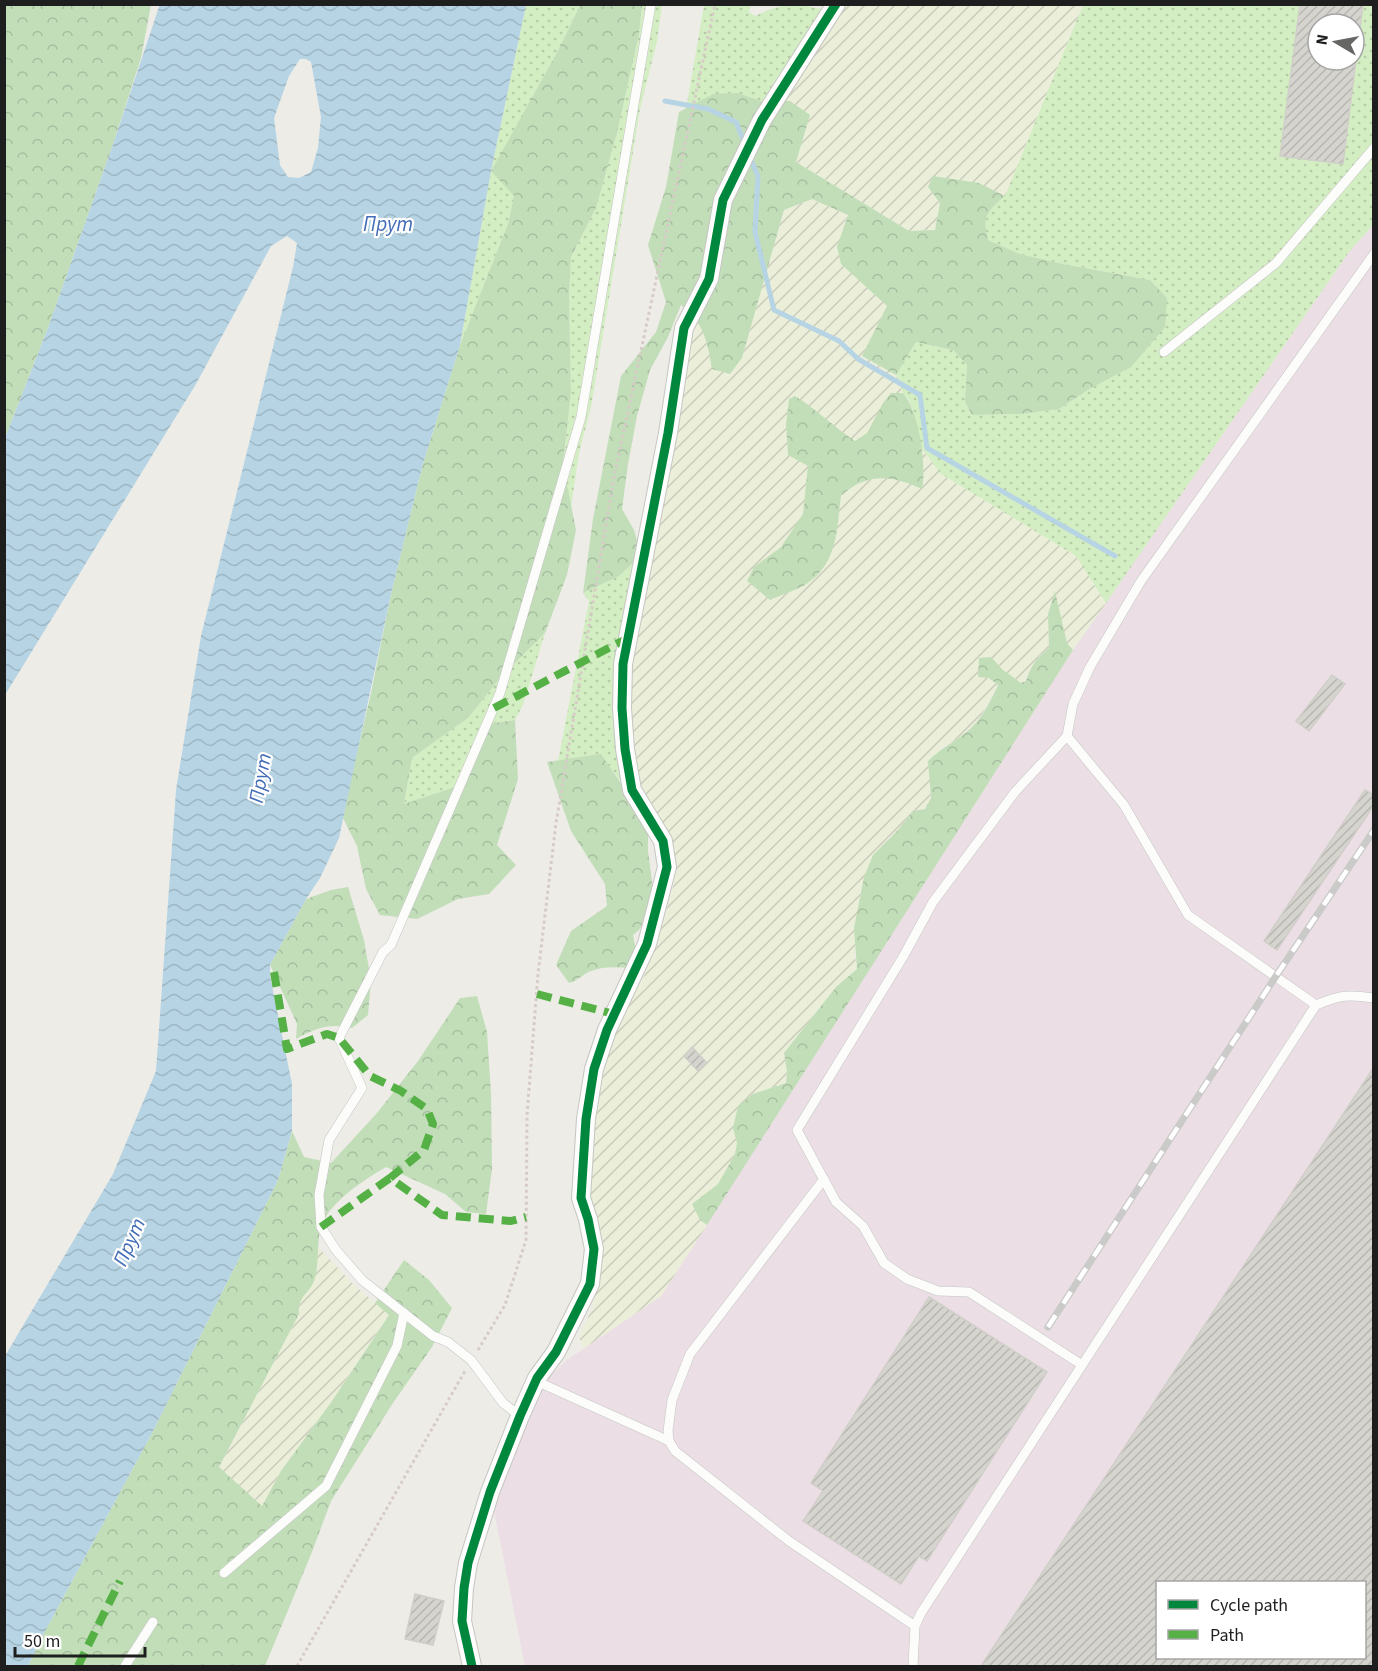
<svg xmlns="http://www.w3.org/2000/svg" width="1378" height="1671" viewBox="0 0 1378 1671" font-family="'Source Sans 3',sans-serif">
<style>
.industrial{fill:#ebdfe5;fill-rule:evenodd}
.farmland{fill:url(#farmland-furrows)}
.grass{fill:url(#grass-dots);fill-rule:evenodd}
.forest{fill:url(#forest-crowns)}
.water{fill:url(#water-waves);fill-rule:evenodd}
.lines{fill:none;stroke-linecap:round;stroke-linejoin:round}
.stream{stroke:#b7d4e4;stroke-width:5}
.building{fill:url(#building-hatch);stroke:#d0cec8;stroke-width:1.5;fill-rule:evenodd}
.lane-casing{stroke:#c5c5c3;stroke-width:10}
.street-casing{stroke:#c5c5c3;stroke-width:20}
.path{stroke:#d7cbc7;stroke-width:3;stroke-dasharray:3 3;stroke-linecap:butt}
.lane{stroke:#fcfcfb;stroke-width:9}
.street{stroke:#fcfcfb;stroke-width:18}
.rail-casing{stroke:#cacac9;stroke-width:7}
.rail{stroke:#fff;stroke-width:4.5;stroke-dasharray:14;stroke-linecap:butt}
.quiet{stroke:#55b145;stroke-width:8;stroke-dasharray:15 8;stroke-linecap:butt}
.cycleway-casing{stroke:#fff;stroke-width:13}
.cycleway{stroke:#00873e;stroke-width:9}
.labels{text-anchor:middle;dominant-baseline:central;stroke-width:4.5;stroke-linejoin:round;paint-order:stroke}
.water-label{font-size:21px;font-style:italic;fill:#426cb7;stroke:#fff}
</style>
<defs>
<pattern id="farmland-furrows" width="10" height="10" patternUnits="userSpaceOnUse" patternTransform="scale(1.5)"><rect width="10" height="10" fill="#ebefd9"/><path d="M-1 1l2-2M0 10L10 0M9 11l2-2" fill="none" stroke="#c9ccba"/></pattern>
<pattern id="grass-dots" width="8" height="8" patternUnits="userSpaceOnUse" patternTransform="scale(1.5)"><rect width="8" height="8" fill="#d4eec3"/><path d="M2 2h.1M6 6h.1" fill="none" stroke="#b6cca7" stroke-width="1.8" stroke-linecap="round"/></pattern>
<pattern id="forest-crowns" width="20" height="18" patternUnits="userSpaceOnUse" patternTransform="scale(1.5)"><rect width="20" height="18" fill="#c2deb9"/><path d="M2 6a3 3 0 1 1 6 0M12 15a3 3 0 1 1 6 0" fill="none" stroke="#a6be9f"/></pattern>
<pattern id="water-waves" width="16" height="10" patternUnits="userSpaceOnUse" patternTransform="scale(1.5)"><rect width="16" height="10" fill="#b7d4e4"/><path d="M0 5q4-4 8 0t8 0" fill="none" stroke="#9db6c3"/></pattern>
<pattern id="building-hatch" width="6" height="6" patternUnits="userSpaceOnUse" patternTransform="scale(1.5)"><rect width="6" height="6" fill="#d6d4cf"/><path d="M-1 1l2-2M0 6l6-6M5 7l2-2" fill="none" stroke="#b7b6b1"/></pattern>
</defs>
<rect width="100%" height="100%" fill="#edece7"/>
<!-- industrial -->
<path class="industrial" d="M1373,225V1666H525L490,1491L546,1380L567,1360L661,1296L1073,650L1349,252ZM1158,1582H1364V1658H1158Z"/>
<!-- farmland -->
<g class="farmland">
<polygon points="844,5 1083,5 1005,196 979,183 928,187 940,203 935,230 909,231 796,162 810,115 781,101"/>
<polygon points="812,199 848,215 844,223 888,306 862,356 896,375 903,393 914,414 920,447 941,474 1076,556 1106,603 1073,650 1067,643 1055,592 1048,614 1049,648 1040,655 1028,673 1026,680 1021,683 1003,670 991,657 989,678 998,685 989,702 977,722 959,738 941,748 929,784 931,798 925,809 913,811 898,830 888,838 864,877 859,902 855,956 857,969 836,987 784,1053 787,1072 786,1083 753,1094 733,1128 737,1143 735,1154 718,1184 692,1204 700,1220 707,1225 661,1296 583,1349 579,1336 593,1307 601,1249 590,1197 594,1119 600,1071 623,1014 642,981 657,944 673,887 675,866 672,840 640,784 630,706 632,664 693,335 697,322 703,327 708,340 712,369 742,358 784,210"/>
<polygon points="318,1247 356,1287 389,1314 332,1401 281,1471 262,1507 219,1467 299,1314 298,1302 314,1282"/>
</g>
<!-- grass -->
<g class="grass">
<polygon points="526,5 580,5 559,49 492,171 514,196 508,224 460,345 491,171"/>
<polygon points="642,5 662,5 657,41 640,109 591,407 579,453 571,507 563,464 571,392 569,296 571,257 596,208 617,133 639,34"/>
<path d="M704,5H751L749,12L755,16C770,9 785,3 802,5C813,6 814,10 826,8L768,101H761L738,93L686,109Z"/>
<path d="M1083,5H1373V225L1349,252L1106,603L1076,556L941,474L920,446L914,414L909,400L903,393L896,375L916,342L953,350L967,365L965,402L972,415L1020,414L1059,409L1091,388L1150,280L1063,264L1020,254L988,240C982,217 987,211 1005,196ZM1318,24H1354V60H1318Z"/>
<polygon points="638,562 623,785 601,755 558,761 589,601 583,593 619,576 633,563"/>
<polygon points="545,633 523,705 515,720 485,724 458,786 404,805 412,758 468,718 501,677"/>
</g>
<!-- forest -->
<g class="forest">
<polygon points="5,5 151,5 141,58 111,150 48,328 5,438"/>
<polygon points="580,5 642,5 639,34 617,133 596,208 571,257 569,296 571,392 563,464 576,530 567,575 545,633 501,677 468,718 412,758 404,804 458,786 486,724 515,720 518,779 497,845 516,865 489,894 458,899 417,919 380,915 366,889 357,846 342,816 371,693 391,594 422,467 460,345 508,224 514,196 491,171 559,49"/>
<path d="M738,93L761,101H790L810,115L796,162L909,231L935,230L940,203L928,187L933,176L979,183L1005,196C987,211 982,217 988,240L1020,254L1063,264L1150,280L1167,298L1165,327L1131,367L1091,388L1059,409L1020,414L972,415L965,402L967,365L953,350L916,342L896,375L862,356L887,306L841,264L837,247L848,215L812,199L784,210L742,358L730,374L712,369C707,339 704,324 681,305L668,337L650,370L637,416L628,464L622,509L634,530L640,551L638,562L633,563L619,576L583,593L593,519L621,376L656,332L666,302L648,245L666,187L679,112L713,94Z"/>
<path d="M891,393H903C919,411 927,466 922,489C892,475 866,472 841,496C837,526 838,558 813,579C802,589 783,594 770,600L747,581L754,567L781,547L803,514L808,466L788,455L786,424L789,399L795,396C816,409 834,427 855,441L867,433L883,403Z"/>
<path d="M1055,591L1067,643L1073,650L707,1225L700,1220L692,1204L718,1184L735,1154L737,1143L733,1128L738,1106L753,1094L786,1083L787,1072L784,1053L836,987L857,969L854,928L864,877L873,855L898,830L913,811L925,809L931,798L928,761C943,746 963,738 976,723C985,712 992,698 998,685L989,678L978,677L979,658L991,657L1003,670L1021,683L1026,681C1030,667 1038,656 1049,648L1048,614Z"/>
<path d="M601,754L648,823V851L653,889L647,917L639,930L633,935L637,957L631,968C618,967 603,966 591,971C583,974 578,981 569,983L556,965L571,931L607,906L605,884L571,831L547,762Z"/>
<path d="M348,887L364,940L371,980L368,1015L352,1028C327,1023 317,1028 296,1039L297,1024L270,965L306,899L331,890Z"/>
<path d="M477,996L487,1032L491,1094L492,1169L486,1214L466,1212L445,1194L386,1167C364,1180 327,1203 320,1230C317,1245 319,1269 314,1281C308,1296 298,1295 299,1314L219,1467L262,1506L281,1471L332,1401L389,1315L375,1303L404,1260L429,1280L452,1308L432,1347L393,1403L331,1501L312,1552L265,1666H28L43,1635L152,1433L278,1180L292,1131L304,1157L331,1163L377,1113L418,1061L460,998Z"/>
</g>
<!-- water -->
<path class="water" d="M160,4L526,5L491,171L460,345L422,467L391,594L339,838L320,878L306,899L270,965V976L292,1084V1131L278,1180L152,1433L43,1635L28,1666H5V1356L113,1174L156,1071L176,790L201,636L293,267L297,243L287,236L271,246L196,384L5,695V438L48,328L111,150ZM300,59H306L311,62L321,117L318,148L311,172L299,178L288,177L280,165L274,118L289,76Z"/>
<g class="lines">
<!-- stream -->
<g class="stream">
<polyline points="665,101 708,109 736,122 745,144"/>
<polyline points="751,160 758,176 755,232 774,310 839,341 858,359 920,395 927,448 1115,556"/>
</g>
</g>
<!-- building -->
<g class="building">
<path d="M1300,4H1363L1343,164L1280,156ZM1318,24H1354V60H1318Z"/>
<polygon points="1332,675 1345,684 1309,731 1296,721"/>
<polygon points="1365,790 1374,795 1374,805 1277,950 1264,941"/>
<polygon points="692,1047 707,1063 698,1071 684,1056"/>
<path d="M1374,1067V1666H981ZM1158,1582H1364V1658H1158Z"/>
<polygon points="929,1297 1047,1372 927,1561 919,1556 901,1584 803,1521 823,1491 811,1483"/>
<polygon points="415,1594 444,1601 433,1645 405,1639"/>
</g>
<g class="lines">
<defs>
<g id="lane">
<polyline points="1164,352 1276,263 1374,148"/>
<polyline points="1067,736 1124,805 1188,915 1316,1005"/>
<polyline points="824,1179 690,1354 672,1400 668,1431 669,1441 675,1451 789,1541 915,1626"/>
<polyline points="1082,1365 969,1292 938,1291 907,1279 884,1263 863,1226 836,1202 797,1130 903,957 933,902 1015,792 1067,736 1073,704 1090,667 1141,581 1374,254"/>
<polyline points="536,1381 669,1441"/>
<polyline points="520,1416 503,1403 471,1360 448,1342 433,1336 362,1280 336,1250 321,1227 319,1195 329,1140 362,1088 339,1038 383,952 391,945 500,693 581,417 651,4"/>
<polyline points="224,1573 326,1486 397,1346 404,1313"/>
<polyline points="125,1666 153,1622"/>
<path d="M913,1666L915,1626L921,1613L1316,1005C1340,995 1348,994 1374,998"/>
</g>
<polyline id="street" points="472,1666 462,1621 464,1588 468,1563 490,1492 520,1416 537,1378 556,1352 590,1284 594,1249 588,1219 581,1198 586,1119 594,1069 607,1030 647,944 667,867 663,841 632,790 625,749 622,708 623,664 668,433 684,328 709,279 723,200 762,120 836,4"/>
</defs>
<!-- lane casing -->
<use href="#lane" class="lane-casing"/>
<!-- street casing -->
<use href="#street" class="street-casing"/>
<!-- path -->
<g class="path">
<polyline points="478,1350 505,1305 526,1240 527,1115 538,974 556,823 614,477 715,4"/>
<polyline points="297,1666 465,1371"/>
</g>
<!-- lane -->
<use href="#lane" class="lane"/>
<!-- street -->
<use href="#street" class="street"/>
<defs>
<polyline id="rail" points="1048,1327 1276,976 1374,830"/>
</defs>
<!-- rail casing -->
<use href="#rail" class="rail-casing"/>
<!-- rail -->
<use href="#rail" class="rail"/>
<!-- quiet -->
<g class="quiet">
<polyline points="494,708 628,638"/>
<polyline points="274,972 287,1049 327,1034 339,1038 370,1076 401,1091 427,1109 433,1124 424,1150 390,1178 442,1215 511,1221 526,1217"/>
<polyline points="537,994 614,1014"/>
<polyline points="321,1227 390,1178"/>
<polyline points="78,1666 120,1581"/>
</g>
<defs>
<polyline id="cycleway" points="472,1666 462,1621 464,1588 468,1563 490,1492 520,1416 537,1378 556,1352 590,1284 594,1249 588,1219 581,1198 586,1119 594,1069 607,1030 647,944 667,867 663,841 632,790 625,749 622,708 623,664 668,433 684,328 709,279 723,200 762,120 836,4"/>
</defs>
<!-- cycleway casing -->
<use href="#cycleway" class="cycleway-casing"/>
<!-- cycleway -->
<use href="#cycleway" class="cycleway"/>
</g>
<g class="labels">
<!-- water labels -->
<g class="water-label">
<text x="388" y="224">Прут</text>
<text transform="translate(260 778) rotate(-80)">Прут</text>
<text transform="translate(129 1242) rotate(-66)">Прут</text>
</g>
</g>
<!-- border -->
<rect width="1378" height="1671" fill="none" stroke="#1e1e1e" stroke-width="12"/>
<!-- legend -->
<rect x="1156" y="1581" width="210" height="78" fill="#ffffff" stroke="#a5a5a5" stroke-width="1.5"/>
<rect x="1168" y="1600" width="30" height="9" fill="#00873e" stroke="#a5a5a5" stroke-width="1.5"/>
<text x="1210" y="1611" font-size="18" fill="#1e1e1e">Cycle path</text>
<rect x="1168" y="1630" width="30" height="9" fill="#55b145" stroke="#a5a5a5" stroke-width="1.5"/>
<text x="1210" y="1641" font-size="18" fill="#1e1e1e">Path</text>
<!-- north arrow -->
<g transform="translate(1336 42) rotate(280)"><circle r="28" fill="#ffffff" stroke="#a5a5a5" stroke-width="1.5"/>
<path d="M0-4.5L10 22L0 15L-10 22Z" fill="#666664"/>
<text y="-9" font-size="16" font-weight="bold" text-anchor="middle" fill="#1e1e1e">N</text>
</g>
<!-- scale -->
<path d="M15 1647v9h130v-9" fill="none" stroke="#1e1e1e" stroke-width="3"/>
<text x="24" y="1647" font-size="18" fill="#1e1e1e" stroke="#ffffff" stroke-width="4.5" paint-order="stroke">50 m</text>
</svg>
